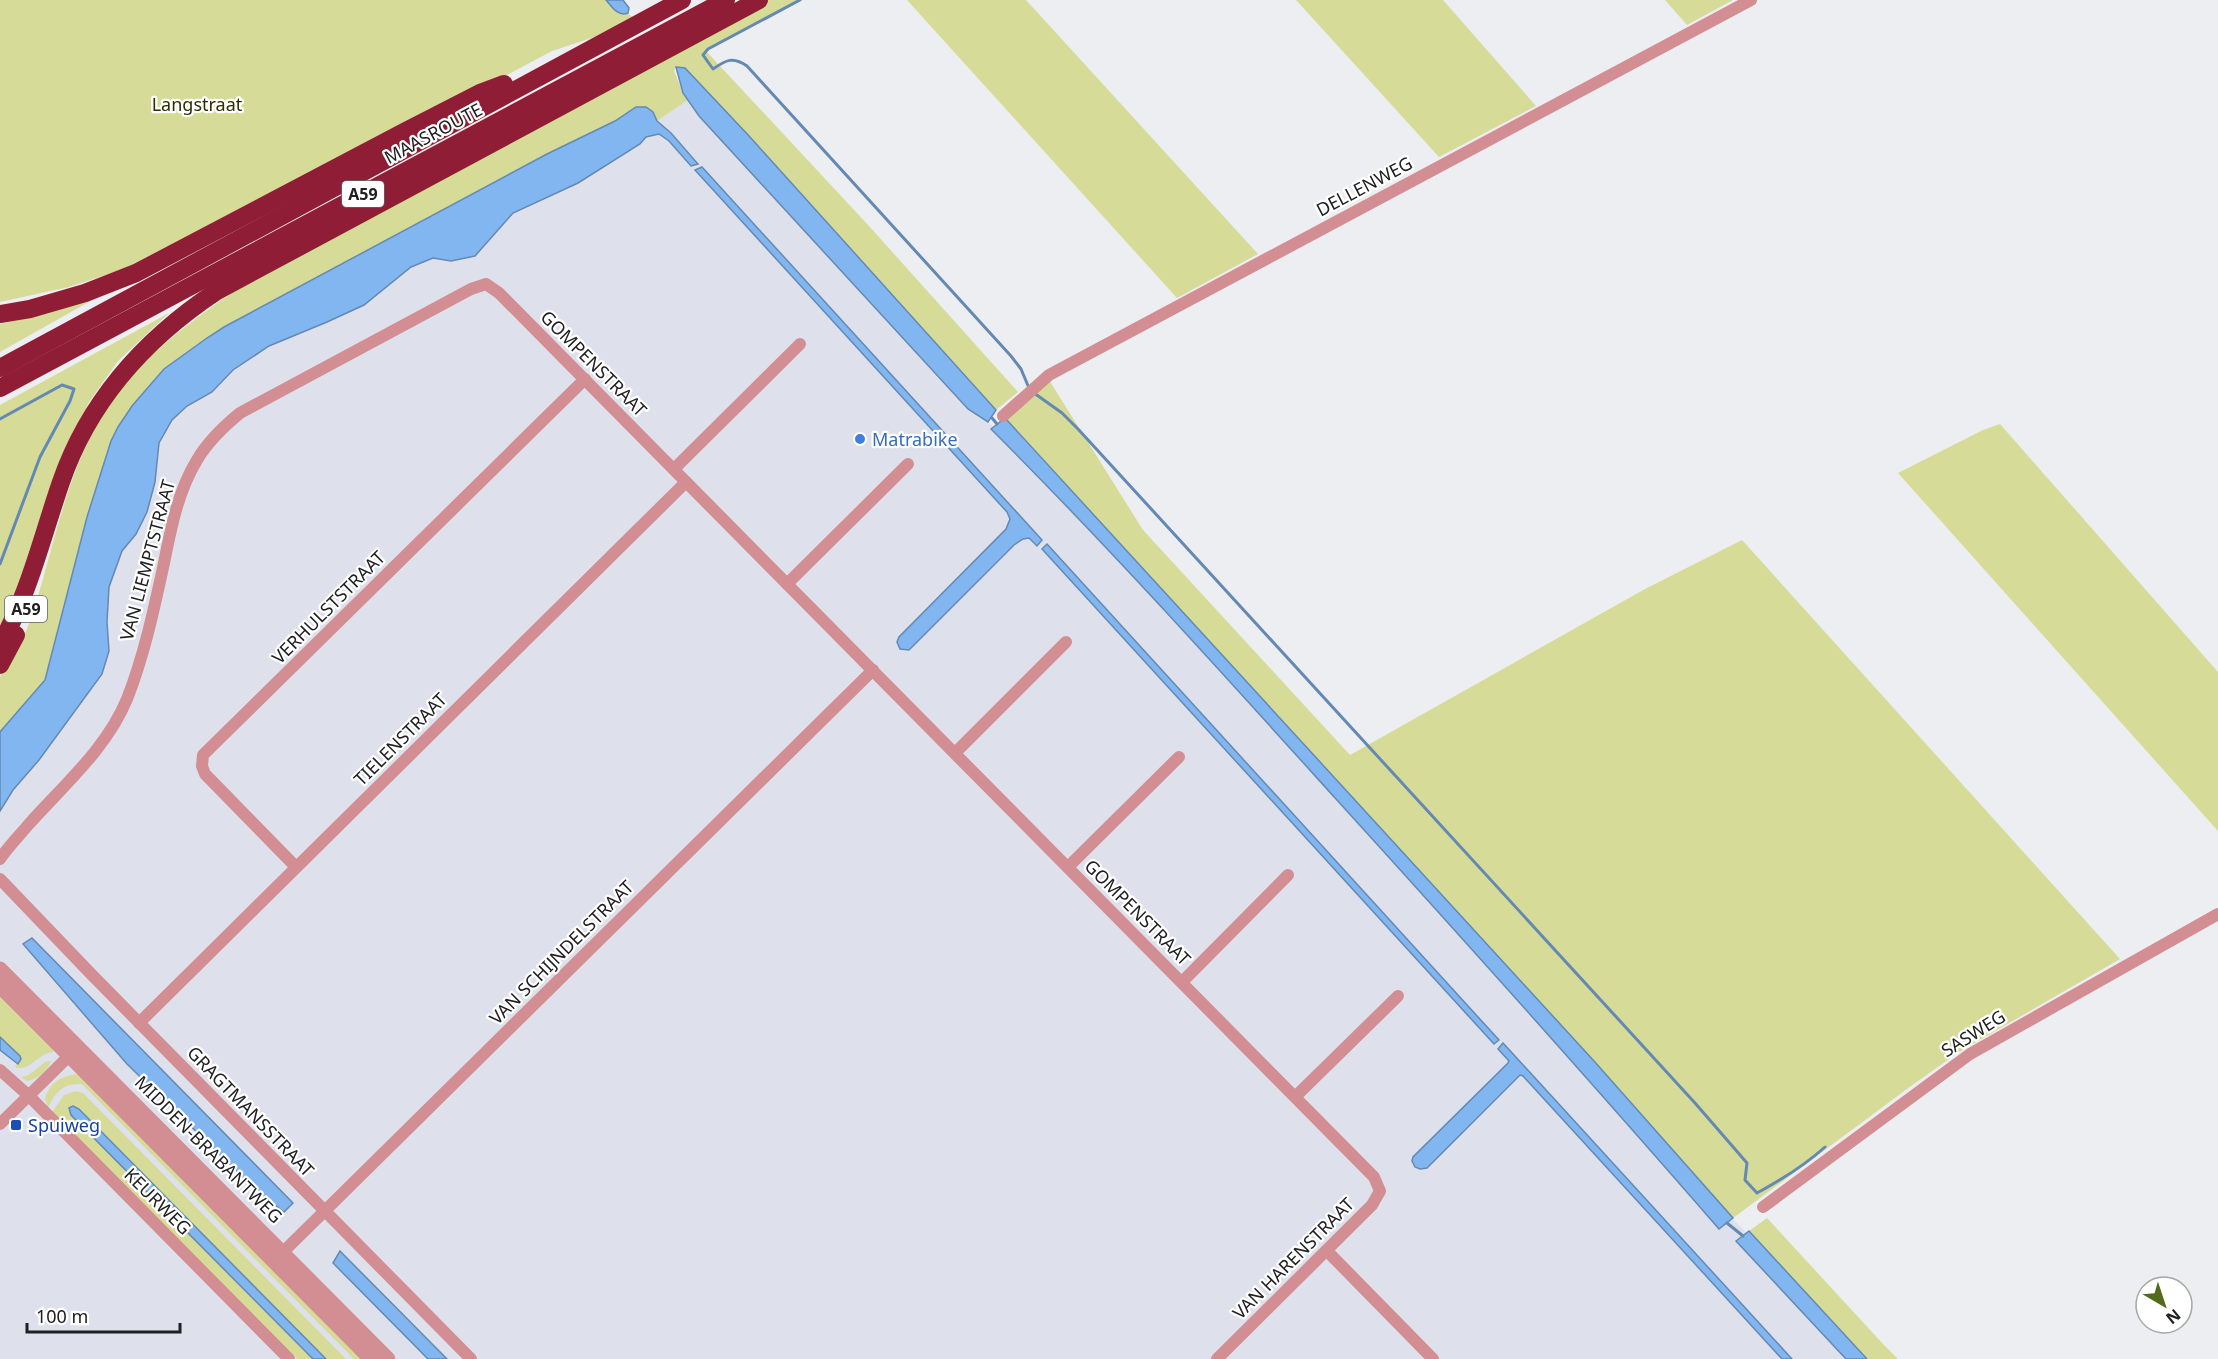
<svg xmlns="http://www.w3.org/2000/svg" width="2218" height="1359" viewBox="0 0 2218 1359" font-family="'Noto Sans',sans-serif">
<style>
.built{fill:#dee1eb}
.green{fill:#d7db98}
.water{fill:#81b6f0;stroke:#6489b2;stroke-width:1.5}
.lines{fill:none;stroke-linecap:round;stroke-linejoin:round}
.stream{stroke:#6489b2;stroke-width:3}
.minor{stroke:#d28e93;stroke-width:12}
.tertiary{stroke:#d28e93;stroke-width:15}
.motorway{stroke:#901d36;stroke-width:18}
.shop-dot{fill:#3f7fe0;stroke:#fff;stroke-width:2}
.transit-dot{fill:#1a4fb4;stroke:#fff;stroke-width:2}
.labels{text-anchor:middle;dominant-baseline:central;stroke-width:4.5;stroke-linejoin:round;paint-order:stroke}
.shield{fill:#fff;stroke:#636364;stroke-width:1.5}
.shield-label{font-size:16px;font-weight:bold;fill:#202021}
.park-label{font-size:18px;fill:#2d2e01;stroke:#fff}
.street-label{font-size:18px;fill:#202021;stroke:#fff}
.shop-label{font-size:18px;fill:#366cbe;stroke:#fff;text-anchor:start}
.transit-label{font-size:18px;fill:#164399;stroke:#fff;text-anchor:start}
</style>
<rect width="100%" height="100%" fill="#edeef1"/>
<!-- built -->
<polygon class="built" points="688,100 1864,1359 0,1359 0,811 13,790 39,760 102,674 109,651 107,622 109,587 122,551 136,534 155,482 159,443 172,420 187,406 212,392 233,370 269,346 327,322 381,291 411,267 433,258 451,261 474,256 513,213 578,183 640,145 646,137 659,134 669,141 691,166 698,163 671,133 657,121"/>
<!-- green -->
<g class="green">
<polygon points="0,0 622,0 624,15 628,13 635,20 616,30 552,51 490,84 133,266 69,287 0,302"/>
<path d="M767,0H802L706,51L869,226L1018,392L996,410L750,137L685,68L676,67L674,71L683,93L688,100L657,121L653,112L636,107L615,121L547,154L224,327L207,338L164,369L132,406L118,427L111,441L87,517L45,680L0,732C0,720 0,687 0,677C3,670 9,664 13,658C23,641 30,622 36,603C56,536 70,461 111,402C143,356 190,322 236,290L610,90Z"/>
<polygon points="907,0 1026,0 1258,254 1177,298"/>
<polygon points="1296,0 1443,0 1536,106 1439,157"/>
<polygon points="1665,0 1733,0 1687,25"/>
<polygon points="103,294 0,352 0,324 45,314"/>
<polygon points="169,313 118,361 89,402 58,466 17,592 0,633 0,405"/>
<polygon points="1049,380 1143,530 1350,755 1645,589 1742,540 2120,959 1959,1052 1911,1086 1733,1218 1594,1061 1005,418"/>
<polygon points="2000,424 2218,672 2218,831 1898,473 1983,430"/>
<path d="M0,992L53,1049V1052C37,1054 30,1072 15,1067L20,1056L0,1037Z"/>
<path d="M47,1061H51C47,1071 38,1079 27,1081L21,1077C32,1076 38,1066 47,1061Z"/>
<path d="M77,1074L86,1077L368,1359H354L82,1084C64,1083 55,1091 48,1108L45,1099C49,1083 61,1076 77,1074Z"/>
<polygon points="76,1091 83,1093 346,1359 326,1359 79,1109 73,1106 71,1115 313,1359 297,1359 52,1112 64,1095"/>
<polygon points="1767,1218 1883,1344 1898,1359 1867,1359 1749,1231"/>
</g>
<!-- water -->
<g class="water">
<path d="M606,0H623L629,8L628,13C618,17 612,7 606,0Z"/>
<polygon points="676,67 685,68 750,137 996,410 988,422 968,409 699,116 683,93"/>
<polygon points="636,107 646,107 653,112 657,121 671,133 698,164 691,166 669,141 659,134 646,137 640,144 578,183 513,213 475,256 451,261 433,258 411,267 364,305 327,322 269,346 233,370 212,392 187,406 172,420 159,443 155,482 147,512 136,534 122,551 109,587 107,622 109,651 102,674 39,760 13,790 0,811 0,732 45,680 87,517 111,441 118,427 132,406 164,369 207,338 224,327 547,154 615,121"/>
<polygon points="702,167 1042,540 1037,546 1029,538 1023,539 1014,545 909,650 900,649 897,642 899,637 1006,529 1010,519 1007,512 695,170"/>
<path d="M1005,418L1594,1061L1733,1218L1719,1229C1593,1084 1465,941 1336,799C1223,674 1110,548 991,429Z"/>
<polygon points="1047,544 1499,1040 1494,1044 1042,549"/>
<polygon points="32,938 293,1203 284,1212 256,1190 127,1064 23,944"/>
<polygon points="0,1037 20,1056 21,1059 18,1064 0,1050"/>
<polygon points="1503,1043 1792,1359 1782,1359 1523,1076 1520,1075 1427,1168 1420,1169 1415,1167 1412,1161 1413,1157 1508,1063 1509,1061 1498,1049"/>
<polygon points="73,1106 79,1109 326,1359 313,1359 71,1115 69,1108"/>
<polygon points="1749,1231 1867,1359 1846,1359 1736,1241"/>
<polygon points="340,1251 447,1359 428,1359 333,1263"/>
</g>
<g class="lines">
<!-- stream -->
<g class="stream">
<path d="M800,0L708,49L703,55L713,69C726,60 733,56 747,66L1011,356L1021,369L1029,388"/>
<path d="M1034,393L1062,413L1078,429L1695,1103L1747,1163L1745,1180L1757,1193C1781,1180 1804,1166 1825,1147"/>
<polyline points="992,418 997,424"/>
<polyline points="0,419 62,385 74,389 70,401 40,457 0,564"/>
<polyline points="1727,1223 1743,1236"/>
</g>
<!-- minor -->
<g class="minor">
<polyline points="1003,416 1049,375 1751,0"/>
<polyline points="674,469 800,344"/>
<polyline points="787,584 908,464"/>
<polyline points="955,753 1066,642"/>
<path d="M0,859C8,847 19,836 29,824C63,786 107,748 127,699C144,656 154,609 164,563C171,528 178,491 197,460C208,441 223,427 240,413L471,289L486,284L499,293L1374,1177L1380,1191L1372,1205L1217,1359"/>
<polyline points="296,867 205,774 202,766 203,755 585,379"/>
<polyline points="1068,867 1179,757"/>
<polyline points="0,879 93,976 471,1359"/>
<polyline points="1182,982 1288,875"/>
<polyline points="139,1023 686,482"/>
<polyline points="0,1070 28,1095 289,1359"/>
<polyline points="1295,1097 1398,996"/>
<polyline points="0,1124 75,1050"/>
<polyline points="1763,1207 1970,1054 2218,914"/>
<polyline points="1327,1251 1433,1359"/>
<polyline points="276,1259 873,670"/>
</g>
<!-- tertiary -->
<g class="tertiary">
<polyline points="0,969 388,1359"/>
<polyline points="0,986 371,1359"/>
</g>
<!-- motorway -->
<g class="motorway">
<polyline points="0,314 30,309 85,293 136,273 404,132 480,93 504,84"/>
<polyline points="0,368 682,0"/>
<polyline points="0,388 726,0"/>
<path d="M0,645C29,594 42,537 61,482C89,401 146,338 217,291L759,0"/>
<polyline points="0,665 16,635"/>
</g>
</g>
<!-- markers -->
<circle class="shop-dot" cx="860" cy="439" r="6"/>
<rect class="transit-dot" x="10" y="1119" width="12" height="12" rx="3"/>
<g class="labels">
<!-- shield labels -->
<g class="shield">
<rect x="342" y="181" width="42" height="26" rx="4.5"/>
<rect x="5" y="596" width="42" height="26" rx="4.5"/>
</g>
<g class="shield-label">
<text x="363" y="194">A59</text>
<text x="26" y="609">A59</text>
</g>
<!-- park labels -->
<g class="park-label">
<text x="197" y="104">Langstraat</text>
</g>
<!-- street labels -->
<g class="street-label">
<text transform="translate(433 133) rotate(-28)">MAASROUTE</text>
<text transform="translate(1364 186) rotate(-28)">DELLENWEG</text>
<text transform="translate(594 363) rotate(45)">GOMPENSTRAAT</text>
<text transform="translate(147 560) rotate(-75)">VAN LIEMPTSTRAAT</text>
<text transform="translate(328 607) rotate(-45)">VERHULSTSTRAAT</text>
<text transform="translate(400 739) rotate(-45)">TIELENSTRAAT</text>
<text transform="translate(1138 912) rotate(45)">GOMPENSTRAAT</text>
<text transform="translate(561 952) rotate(-45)">VAN SCHIJNDELSTRAAT</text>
<text transform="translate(1973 1033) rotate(-32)">SASWEG</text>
<text transform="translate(251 1111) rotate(46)">GRAGTMANSSTRAAT</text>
<text transform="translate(209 1149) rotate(45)">MIDDEN-BRABANTWEG</text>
<text transform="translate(158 1201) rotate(45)">KEURWEG</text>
<text transform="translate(1293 1258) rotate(-45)">VAN HARENSTRAAT</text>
</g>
<!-- shop labels -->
<g class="shop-label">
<text x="872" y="439">Matrabike</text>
</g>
<!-- transit labels -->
<g class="transit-label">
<text x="28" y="1125">Spuiweg</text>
</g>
</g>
<!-- north arrow -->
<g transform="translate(2164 1305) rotate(141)"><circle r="28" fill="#ffffff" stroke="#a6a6a6" stroke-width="1.5"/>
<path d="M0-4.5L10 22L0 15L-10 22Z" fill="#516b1d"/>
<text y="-9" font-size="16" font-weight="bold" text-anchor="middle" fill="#202021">N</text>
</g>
<!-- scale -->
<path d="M27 1323v9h153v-9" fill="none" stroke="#202021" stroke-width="3"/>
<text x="36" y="1323" font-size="18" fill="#202021" stroke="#ffffff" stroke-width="4.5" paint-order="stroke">100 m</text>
</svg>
